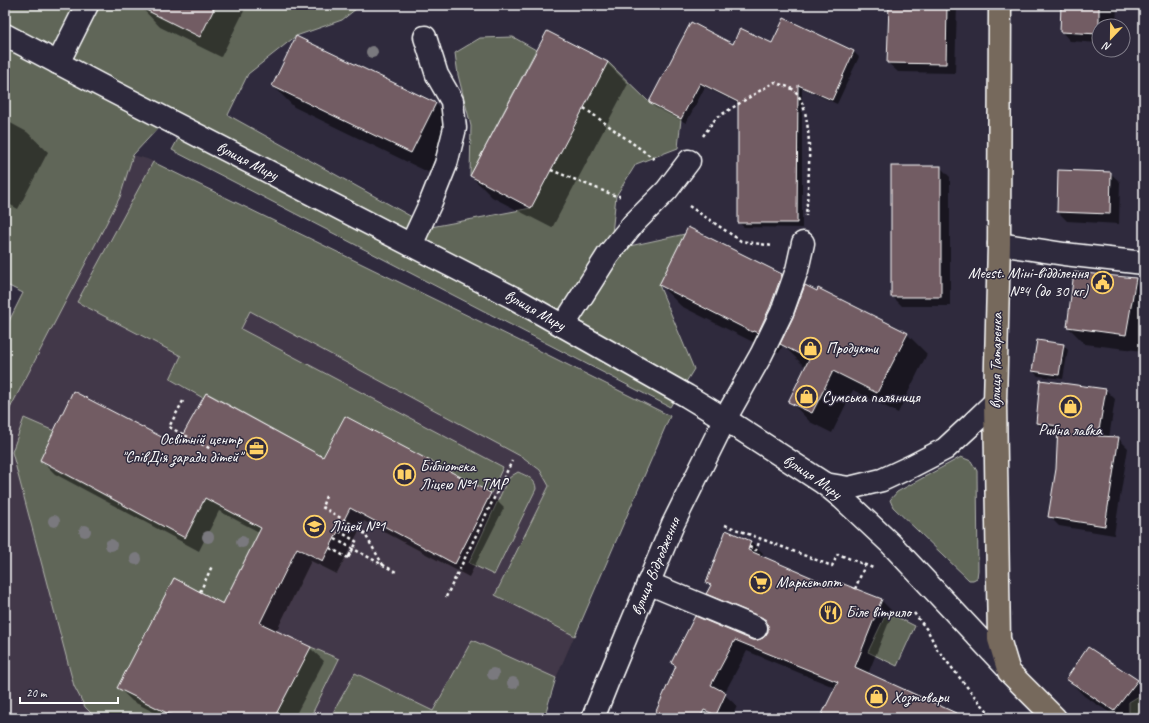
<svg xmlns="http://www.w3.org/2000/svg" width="1149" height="723" viewBox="0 0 1149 723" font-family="Caveat,sans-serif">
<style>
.built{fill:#433948}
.green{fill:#606659;stroke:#b0b2ac}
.shadow{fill:#0007}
.building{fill:#725b63;stroke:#fff}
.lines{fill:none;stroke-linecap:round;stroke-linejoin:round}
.minor-casing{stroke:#fff;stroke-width:25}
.major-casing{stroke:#fff;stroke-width:25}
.path{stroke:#fff;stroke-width:2.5;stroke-dasharray:3 3;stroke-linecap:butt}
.minor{stroke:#2f2a3d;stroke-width:22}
.major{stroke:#76695c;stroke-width:22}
.tree{fill:#7a797e}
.labels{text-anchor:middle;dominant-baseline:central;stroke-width:3;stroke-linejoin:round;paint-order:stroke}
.street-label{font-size:16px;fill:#fff;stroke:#2f2a3d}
.poi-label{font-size:16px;fill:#fff;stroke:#2f2a3d;text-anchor:start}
</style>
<rect width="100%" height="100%" fill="#2f2a3d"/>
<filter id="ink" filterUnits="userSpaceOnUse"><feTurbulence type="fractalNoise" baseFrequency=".025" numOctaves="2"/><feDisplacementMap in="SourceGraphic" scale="8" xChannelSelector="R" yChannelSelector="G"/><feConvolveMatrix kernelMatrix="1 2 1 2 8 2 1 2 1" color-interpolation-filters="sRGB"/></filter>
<g filter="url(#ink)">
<!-- built -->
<polygon class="built" points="133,155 147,159 162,166 670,416 556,678 544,718 5,718 5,329"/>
<!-- green -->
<g class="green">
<polygon points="5,5 75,5 52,50 5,25"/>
<polygon points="90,5 361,5 342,20 296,36 248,74 228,115 412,217 405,232 73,61"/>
<polygon points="513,37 536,50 470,176 471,126 458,75 455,53 480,38"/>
<polygon points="5,45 159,127 133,155 120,197 5,418 5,329 23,293 5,284"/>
<polygon points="608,62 649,102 681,119 678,148 636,164 616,196 612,234 557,313 423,241 431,227 531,208"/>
<polygon points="179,137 677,395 670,407 172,150"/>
<polygon points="153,162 530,346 670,416 575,636 495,595 549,486 540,470 524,458 250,311 241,329 503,467 491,493 323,457 207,393 203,398 170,379 181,356 77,302"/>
<polygon points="685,234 659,285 694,369 686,382 579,323 625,247"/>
<polygon points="24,418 54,431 40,461 185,538 205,498 261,528 223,604 174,578 118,688 177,718 96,718 85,707 74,686 12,452"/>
<polygon points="961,457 971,461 977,471 978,570 977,578 973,580 969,580 893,507 890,500 897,492"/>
<path d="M518,472C527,476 536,479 536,489L494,575L469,563L508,479L513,475Z"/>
<polygon points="887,612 915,626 897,666 868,652"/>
<polygon points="472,640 556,678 544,718 330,718 355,673 433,711"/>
<polygon points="311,647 339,659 310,718 274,718"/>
<polygon points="1144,693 1144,718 1129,718 1129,702"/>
</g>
<!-- shadow -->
<g class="shadow">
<polygon points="139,5 247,5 221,57 160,27"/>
<polygon points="890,5 957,5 955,73 898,72 888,63"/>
<polygon points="1062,5 1117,5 1116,26 1099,26 1099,43 1070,41 1061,31"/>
<polygon points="784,20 854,52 859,57 837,104 802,88 802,228 744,227 739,223 739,104 705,87 686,123 655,107 650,102 733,45 773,44"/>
<polygon points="607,63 628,84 552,228 492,197 471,176"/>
<polygon points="273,86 435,103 456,124 432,174 294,107"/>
<polygon points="5,120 27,132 48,152 18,209 5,202"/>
<polygon points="940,167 950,177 950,306 902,306 892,296"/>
<polygon points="1110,173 1120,182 1119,224 1067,221 1058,212"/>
<polygon points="689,228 782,275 802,295 907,334 927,354 898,413 853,390 832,433 810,422 790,401 807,367 802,364 783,345 779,353 774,351 773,352 681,306 660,285"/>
<polygon points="1075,274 1136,279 1144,287 1144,344 1143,351 1085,344 1068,327"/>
<polygon points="1063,345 1068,350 1063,379 1038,376 1033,371"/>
<polygon points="1106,390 1115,399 1109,438 1118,438 1128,448 1114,535 1059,526 1050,517 1057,469 1059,434 1046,432 1037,423"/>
<polygon points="177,447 323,459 490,494 504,508 469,577 364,521 337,574 311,561 276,632 310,648 324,661 294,718 165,718 132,701 119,688 223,605 259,532 219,511 199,551 55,474 41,460"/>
<polygon points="726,531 751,542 763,553 761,557 835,588 881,600 893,612 868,674 936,718 821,718 836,688 747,651 724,694 737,706 732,718 654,718 677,668 672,663 695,617 751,641 758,641 765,638 768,634 769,626 719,605 708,594 711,587 707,582"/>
<polygon points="1068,679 1137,681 1144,688 1144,711 1139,718 1118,718 1084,696"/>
</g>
<!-- building -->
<g class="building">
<polygon points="136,5 216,5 200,37"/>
<polygon points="889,5 947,5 946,64 887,63"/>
<polygon points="1061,5 1099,5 1099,34 1060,32"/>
<polygon points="784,18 854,51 832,100 798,85 797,223 738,223 738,102 700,83 681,119 649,102 691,22 733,44 740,28 772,43"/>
<polygon points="547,31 608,62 531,208 470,176"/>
<polygon points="296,36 436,103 411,153 272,86"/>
<rect x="891" y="166" width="50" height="131"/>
<polygon points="1058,170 1111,172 1110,214 1057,212"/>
<polygon points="688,227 782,274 770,307 758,333 753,331 752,332 659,285"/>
<polygon points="1074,272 1136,278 1126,335 1067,327"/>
<polygon points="805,285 817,291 818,288 908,333 877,393 833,371 812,413 788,402 809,359 780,344 793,317"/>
<polygon points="1037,340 1064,344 1059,375 1032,371"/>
<polygon points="1040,380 1106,389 1098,436 1119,437 1105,526 1048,517 1056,469 1058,426 1036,423"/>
<polygon points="73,391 177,445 206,393 323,457 345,416 491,493 455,564 350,508 323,561 297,548 260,623 311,647 274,718 177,718 117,688 174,578 223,604 261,528 205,498 185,538 40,460"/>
<polygon points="726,530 751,541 748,550 834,587 836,581 882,599 855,667 967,718 820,718 838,682 735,640 711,685 726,693 716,715 704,710 700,718 653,718 676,666 671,663 695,616 752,640 757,640 763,638 768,632 768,626 766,620 761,617 706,594 711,585 706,583"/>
<polygon points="1088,647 1138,680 1114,711 1066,679"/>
</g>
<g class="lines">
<defs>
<g id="minor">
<path id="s1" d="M5,35L100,85L512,297L687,396L725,419L825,484L842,498L891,544L1007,668"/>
<polyline points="58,63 87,5"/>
<polyline points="999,244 1064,254 1144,263"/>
<polyline points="411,245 430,204 446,164 455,128 452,101 437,75 425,37"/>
<polyline points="563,326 608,255 633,224 667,190 689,161"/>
<polyline points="825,484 849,488 882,480 912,466 945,449 971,425 995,402"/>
<polyline points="648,583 756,628"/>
<path id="s2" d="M593,718L609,678L673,524L725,419L761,355L782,312L797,270L803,243"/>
</g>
<polyline id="major" points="1000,5 999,244 995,402 999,639 1009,672 1055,718"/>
</defs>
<!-- minor casing -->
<use href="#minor" class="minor-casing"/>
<!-- major casing -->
<use href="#major" class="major-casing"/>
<!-- path -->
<g class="path">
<polyline points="584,108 653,158 653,161"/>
<path d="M703,136L716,118L761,90L775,82C781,85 791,87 795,91C816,114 808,186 806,216"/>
<polyline points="551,170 616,196 620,196"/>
<polyline points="689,206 741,241 773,246"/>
<polyline points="183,401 169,427 211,449"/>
<polyline points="326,496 322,507 363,531 383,565"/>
<polyline points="725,525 832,566 838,554 873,568"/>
<polyline points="339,531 357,542 348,558 353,549"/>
<polyline points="335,539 396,572"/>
<polyline points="749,547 756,550 760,540"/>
<polyline points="330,548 348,558"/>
<polyline points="855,589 865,565"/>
<polyline points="200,592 212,566"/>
<polyline points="446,597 512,461"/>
<polyline points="914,613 928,631 937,649 975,697 994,718"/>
</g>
<!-- minor -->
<use href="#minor" class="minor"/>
<!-- major -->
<use href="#major" class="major"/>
</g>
<!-- trees -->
<g class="tree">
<circle cx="372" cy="52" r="6"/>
<circle cx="54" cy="521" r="6"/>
<circle cx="85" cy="531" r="6"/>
<circle cx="208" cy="537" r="6"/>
<circle cx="242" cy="542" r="6"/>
<circle cx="111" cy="545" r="6"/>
<circle cx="136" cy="559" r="6"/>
<circle cx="493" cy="674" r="6"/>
<circle cx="513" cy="683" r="6"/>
</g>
</g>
<!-- icons -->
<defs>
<symbol id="civic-ring" viewBox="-11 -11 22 22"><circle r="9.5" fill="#2f2a3d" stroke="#ffd166" stroke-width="1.5"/><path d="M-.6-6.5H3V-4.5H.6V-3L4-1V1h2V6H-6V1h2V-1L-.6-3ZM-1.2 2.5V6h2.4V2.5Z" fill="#ffd166"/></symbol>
<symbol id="shop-ring" viewBox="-11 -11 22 22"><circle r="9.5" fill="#2f2a3d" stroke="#ffd166" stroke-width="1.5"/><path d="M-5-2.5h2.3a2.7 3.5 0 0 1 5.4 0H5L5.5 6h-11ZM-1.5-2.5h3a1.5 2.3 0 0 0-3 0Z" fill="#ffd166"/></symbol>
<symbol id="office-ring" viewBox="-11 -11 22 22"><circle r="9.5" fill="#2f2a3d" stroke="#ffd166" stroke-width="1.5"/><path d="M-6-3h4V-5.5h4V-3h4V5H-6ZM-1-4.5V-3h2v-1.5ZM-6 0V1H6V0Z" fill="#ffd166"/></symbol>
<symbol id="library-ring" viewBox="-11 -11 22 22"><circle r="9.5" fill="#2f2a3d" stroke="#ffd166" stroke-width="1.5"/><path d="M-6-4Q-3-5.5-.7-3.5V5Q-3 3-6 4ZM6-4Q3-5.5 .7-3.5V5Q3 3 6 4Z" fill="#ffd166"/></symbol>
<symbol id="school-ring" viewBox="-11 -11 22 22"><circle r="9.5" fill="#2f2a3d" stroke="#ffd166" stroke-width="1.5"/><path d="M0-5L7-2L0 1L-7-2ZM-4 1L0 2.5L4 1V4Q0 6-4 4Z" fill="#ffd166"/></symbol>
<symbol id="supermarket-ring" viewBox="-11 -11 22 22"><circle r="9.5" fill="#2f2a3d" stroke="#ffd166" stroke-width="1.5"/><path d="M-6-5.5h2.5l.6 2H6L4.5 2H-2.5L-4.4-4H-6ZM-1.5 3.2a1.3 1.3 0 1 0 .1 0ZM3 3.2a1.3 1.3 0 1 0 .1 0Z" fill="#ffd166"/></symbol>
<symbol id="restaurant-ring" viewBox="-11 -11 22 22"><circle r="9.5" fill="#2f2a3d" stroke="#ffd166" stroke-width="1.5"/><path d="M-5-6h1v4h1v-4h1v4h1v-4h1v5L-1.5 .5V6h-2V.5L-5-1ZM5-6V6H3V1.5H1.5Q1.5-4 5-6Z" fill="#ffd166"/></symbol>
</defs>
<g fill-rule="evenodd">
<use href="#civic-ring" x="1090" y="270" width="25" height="25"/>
<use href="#shop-ring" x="798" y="336" width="25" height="25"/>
<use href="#shop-ring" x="794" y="384" width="25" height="25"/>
<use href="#shop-ring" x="1058" y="394" width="25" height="25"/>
<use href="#office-ring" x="244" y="436" width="25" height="25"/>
<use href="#library-ring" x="392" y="462" width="25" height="25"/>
<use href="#school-ring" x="302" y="514" width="25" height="25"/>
<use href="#supermarket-ring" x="748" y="570" width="25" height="25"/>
<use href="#restaurant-ring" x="818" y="600" width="25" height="25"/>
<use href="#shop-ring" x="864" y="684" width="25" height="25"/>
</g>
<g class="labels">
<!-- street labels -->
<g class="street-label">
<text stroke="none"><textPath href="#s1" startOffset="273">вулиця Миру</textPath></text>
<text stroke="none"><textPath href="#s1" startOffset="597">вулиця Миру</textPath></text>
<text transform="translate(996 361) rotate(-89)">вулиця Татаренка</text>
<text stroke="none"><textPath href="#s1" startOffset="921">вулиця Миру</textPath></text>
<text stroke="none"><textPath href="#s2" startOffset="164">вулиця Відродження</textPath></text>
</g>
<!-- poi labels -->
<g class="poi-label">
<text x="1088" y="273" text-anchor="end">Meest. Міні-відділення<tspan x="1088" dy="18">№4 (до 30 кг)</tspan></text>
<text x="826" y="348">Продукти</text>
<text x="822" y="397">Сумська паляниця</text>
<text x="1070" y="430" text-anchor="middle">Рибна лавка</text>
<text x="242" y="439" text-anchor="end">Освітній центр<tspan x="242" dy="18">"СпівДія заради дітей"</tspan></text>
<text x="420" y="466">Бібліотека<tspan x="420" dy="18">Ліцею №1 ТМР</tspan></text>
<text x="330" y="526">Ліцей №1</text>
<text x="776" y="582">Маркетопт</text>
<text x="846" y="612">Біле вітрило</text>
<text x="892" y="697">Хозтовари</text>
</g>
</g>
<!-- margin -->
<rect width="1149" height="723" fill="none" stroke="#2f2a3d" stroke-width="20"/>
<rect x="10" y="10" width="1129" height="703" fill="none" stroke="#fff" stroke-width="1.5" filter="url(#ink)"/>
<!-- north arrow -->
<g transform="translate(1111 38) rotate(202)"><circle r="19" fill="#2f2a3d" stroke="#827f8b"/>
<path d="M0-3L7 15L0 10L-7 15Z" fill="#ffd166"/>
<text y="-6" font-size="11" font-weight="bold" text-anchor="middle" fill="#ffffff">N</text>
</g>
<!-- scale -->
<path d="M20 697v6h98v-6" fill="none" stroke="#ffffff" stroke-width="2"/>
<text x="26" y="697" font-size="12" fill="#ffffff" stroke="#2f2a3d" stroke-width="3" paint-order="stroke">20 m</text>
</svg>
